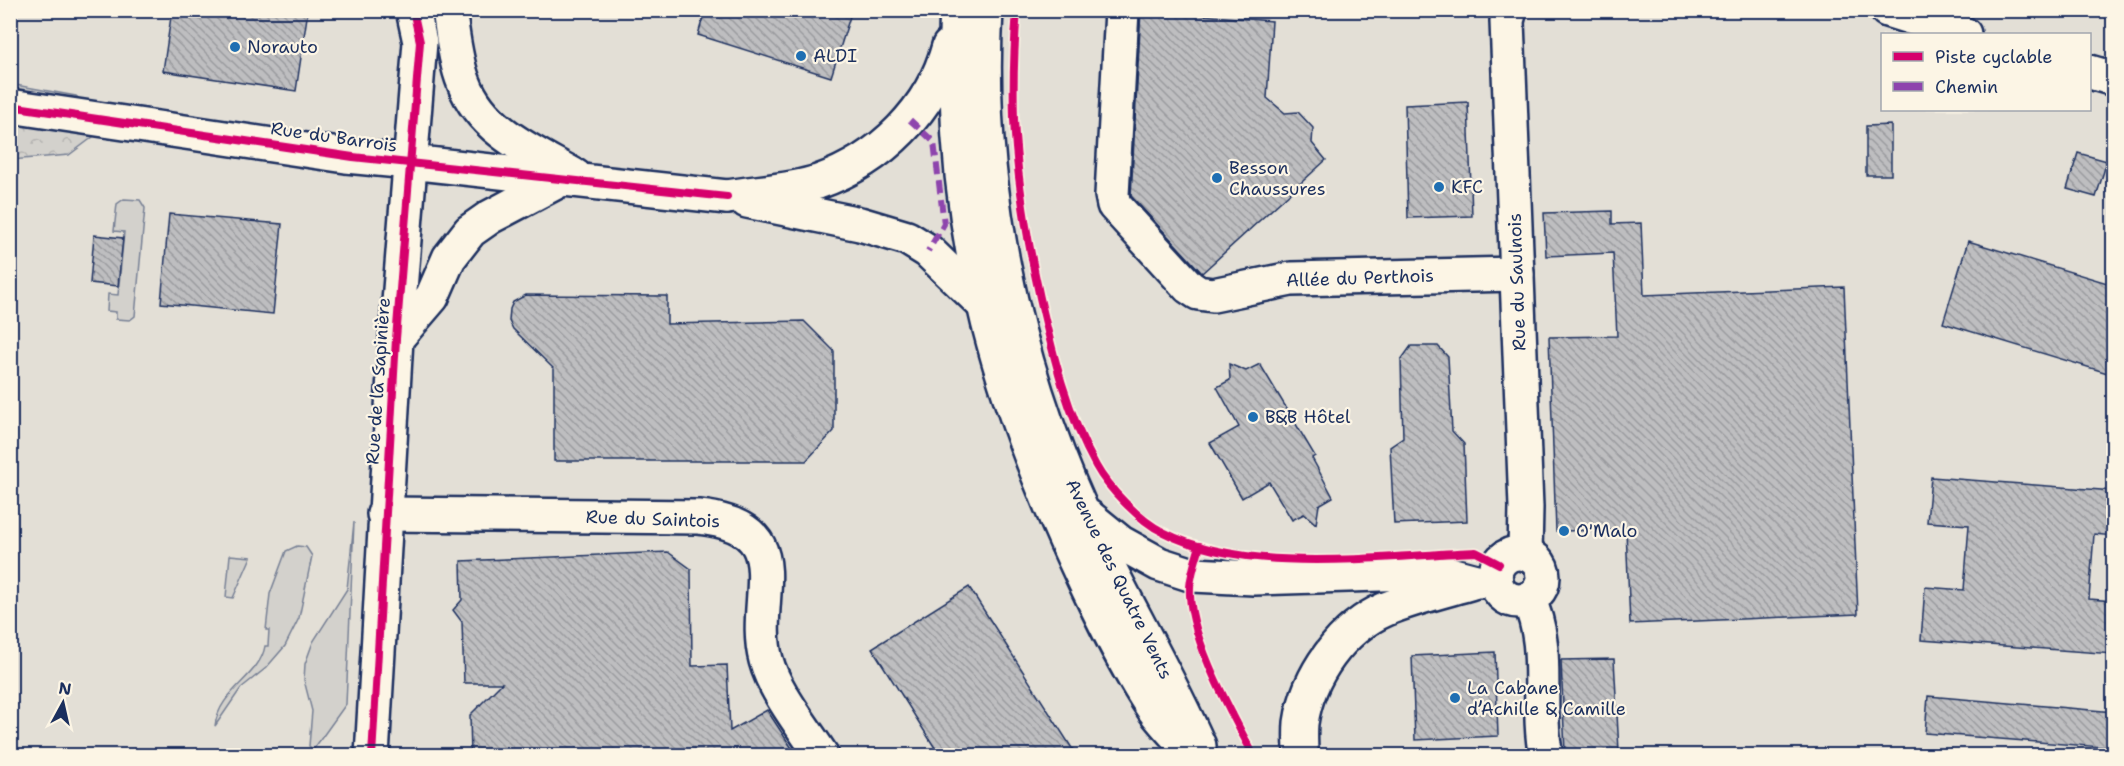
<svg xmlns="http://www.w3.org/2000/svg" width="2124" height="766" viewBox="0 0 2124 766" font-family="'Shantell Sans',sans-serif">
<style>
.built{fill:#e3dfd6;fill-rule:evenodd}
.green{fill:#d3d1cc;stroke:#778095;stroke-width:1.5}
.forest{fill:url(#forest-crowns);stroke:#778095;stroke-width:1.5}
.building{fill:url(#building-back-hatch);stroke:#1b2f5e;stroke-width:1.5}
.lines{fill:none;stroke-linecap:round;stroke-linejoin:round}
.minor-casing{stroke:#1b2f5e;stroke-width:38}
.tertiary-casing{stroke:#1b2f5e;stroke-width:38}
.secondary-casing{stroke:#1b2f5e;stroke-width:38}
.primary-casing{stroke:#1b2f5e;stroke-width:38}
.minor{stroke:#fcf5e5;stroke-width:33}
.tertiary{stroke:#fcf5e5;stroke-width:33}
.secondary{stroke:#fcf5e5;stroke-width:33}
.primary{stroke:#fcf5e5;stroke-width:33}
.quiet{stroke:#8e44ad;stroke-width:6;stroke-dasharray:12 6;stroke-linecap:butt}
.cycleway-casing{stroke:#fcf5e5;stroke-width:11}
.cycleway{stroke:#d6006c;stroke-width:8}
.poi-dot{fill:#1f6fb2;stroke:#fcf5e5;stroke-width:2}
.labels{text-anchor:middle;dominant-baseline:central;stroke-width:4.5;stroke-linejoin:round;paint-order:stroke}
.poi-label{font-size:18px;fill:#1b2f5e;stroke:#fcf5e5;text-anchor:start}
.street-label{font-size:18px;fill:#1b2f5e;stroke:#fcf5e5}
</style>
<defs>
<pattern id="forest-crowns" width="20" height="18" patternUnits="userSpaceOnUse" patternTransform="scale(1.5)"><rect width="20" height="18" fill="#d3d1cc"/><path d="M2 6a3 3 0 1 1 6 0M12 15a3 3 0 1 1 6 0" fill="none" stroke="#b5b4b2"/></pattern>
<pattern id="building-back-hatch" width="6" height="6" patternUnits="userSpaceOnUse" patternTransform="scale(1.5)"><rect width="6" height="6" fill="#bebec0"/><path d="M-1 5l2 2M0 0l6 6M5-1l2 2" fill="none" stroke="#9a9b9f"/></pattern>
</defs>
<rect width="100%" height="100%" fill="#f3ede0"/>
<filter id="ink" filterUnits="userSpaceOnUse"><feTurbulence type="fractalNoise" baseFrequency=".0167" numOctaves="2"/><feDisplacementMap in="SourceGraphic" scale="12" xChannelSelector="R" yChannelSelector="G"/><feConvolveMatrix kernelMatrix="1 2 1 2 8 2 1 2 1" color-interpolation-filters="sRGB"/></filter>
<g filter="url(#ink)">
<!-- built -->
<path class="built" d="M10,11H2113V755H11ZM1882,34H2090V110H1882Z"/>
<!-- green -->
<g class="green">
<polygon points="124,199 140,200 145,208 135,316 130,320 116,319 116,312 107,311 108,294 118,295 124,232 114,231 117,204"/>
<polygon points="354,522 346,704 313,750 309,746 312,711 304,680 305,664 313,642 347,589"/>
<path d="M297,546L306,547L312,556L299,618L285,646L266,668L241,688L215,726C219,690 260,677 265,646H268L269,630H266L270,594L286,551Z"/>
<polygon points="230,555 251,557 233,598 226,597"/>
</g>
<!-- forest -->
<polygon class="forest" points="10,84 76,96 94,111 97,134 69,155 11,160"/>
<!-- building -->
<g class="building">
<polygon points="172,10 308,10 296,91 163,71"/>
<polygon points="705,10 852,10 831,77 698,35"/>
<polygon points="1141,10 1272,21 1267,98 1285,113 1298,112 1313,128 1312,143 1326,160 1202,273 1131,196"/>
<polygon points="1468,102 1472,216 1408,218 1405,105"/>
<polygon points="1891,125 1891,175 1866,175 1866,126"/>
<polygon points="2078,153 2107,161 2096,197 2067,189"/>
<polygon points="1612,211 1612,224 1641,223 1644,295 1844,287 1858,614 1630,624 1626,530 1556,531 1549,337 1617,336 1613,253 1546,256 1544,213"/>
<polygon points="169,214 282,224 273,314 161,303"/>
<polygon points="94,235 123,238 118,286 90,283"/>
<polygon points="1968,241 2114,285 2114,375 1943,323"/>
<polygon points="526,295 667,296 667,324 804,321 834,351 834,431 806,461 554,461 554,369 513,329 509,321 510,309 513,302"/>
<polygon points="1411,346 1438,346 1448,357 1452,431 1464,444 1467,521 1394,524 1390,447 1403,438 1401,360"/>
<polygon points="1229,364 1246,371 1260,364 1315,456 1312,458 1333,497 1319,505 1316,524 1304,514 1292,520 1269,482 1242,498 1210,443 1239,427 1217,387 1230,380"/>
<polygon points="1931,477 2114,491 2114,536 2094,534 2089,599 2114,601 2114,654 1921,640 1925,587 1964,590 1969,525 1927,522"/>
<polygon points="668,552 691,569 692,666 727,665 730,731 767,710 797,756 471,756 470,715 502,683 464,683 462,622 453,610 462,600 461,561"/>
<polygon points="969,587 1077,756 940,756 872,648"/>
<polygon points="1495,652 1498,736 1415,740 1412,656"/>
<polygon points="1614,659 1619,751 1565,753 1561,660"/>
<polygon points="1928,696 2114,712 2114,748 1925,733"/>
</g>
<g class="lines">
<defs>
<g id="minor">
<polyline points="1122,10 1112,195 1114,205 1189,287 1198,293 1213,295 1291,279 1517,274"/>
<polyline points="1510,10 1507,21 1526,507 1525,554"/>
<polyline points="10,106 346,156 410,162"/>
<path d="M384,514L699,517C801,528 749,597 766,660C774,691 804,728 822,756"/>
<circle cx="1519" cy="577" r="24"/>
<path d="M1528,599C1552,646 1535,705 1546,756"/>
</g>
<g id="tertiary">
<path d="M449,10C453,34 455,61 464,83C482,131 533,152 575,176"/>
<polyline points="410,162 727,197"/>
<polyline points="396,339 432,297 449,258 470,231 490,217 562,179"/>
<polyline points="372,756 396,339 420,42 413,10"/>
</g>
<g id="secondary">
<polyline points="1887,10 1964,34"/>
<polyline points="2090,72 2114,79"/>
</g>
<g id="primary">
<path d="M957,10C955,38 956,65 957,92C960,254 1001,396 1067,543C1091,596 1121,660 1153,708C1165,725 1181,740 1195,756"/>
<path d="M986,10C976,183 1012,357 1083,514C1119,593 1164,667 1199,746"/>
<path d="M727,197C756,192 790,191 818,182C881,160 932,110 949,46"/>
<polyline points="747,201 860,224 907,238 928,251 980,301"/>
<polyline points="1089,517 1121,543 1159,564 1193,575 1254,578 1442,572 1476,581 1496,581"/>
<path d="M1301,756C1301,745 1300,734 1301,723C1308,675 1342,628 1386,609C1413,598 1442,591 1470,583"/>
</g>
</defs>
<!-- minor casing -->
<use href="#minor" class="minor-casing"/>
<!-- tertiary casing -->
<use href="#tertiary" class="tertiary-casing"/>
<!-- secondary casing -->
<use href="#secondary" class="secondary-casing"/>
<!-- primary casing -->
<use href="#primary" class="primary-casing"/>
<!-- minor -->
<use href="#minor" class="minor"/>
<!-- tertiary -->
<use href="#tertiary" class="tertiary"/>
<!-- secondary -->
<use href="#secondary" class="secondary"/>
<!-- primary -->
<use href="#primary" class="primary"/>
<!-- quiet -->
<polyline class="quiet" points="910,120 934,142 944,224 928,251"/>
<defs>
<g id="cycleway">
<path d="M1017,10C1014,47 1013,83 1014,119C1017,180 1027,239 1040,298C1053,355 1067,414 1096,466C1108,488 1140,521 1163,532C1248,576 1382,556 1476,552L1499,564"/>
<polyline points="10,106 353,157 727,197"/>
<path d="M1200,546C1196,559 1191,573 1190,587C1187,634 1232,714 1254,756"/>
<polyline points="372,756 396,339 420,42 413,10"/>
</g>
</defs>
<!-- cycleway casing -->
<use href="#cycleway" class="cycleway-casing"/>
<!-- cycleway -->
<use href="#cycleway" class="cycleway"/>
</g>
</g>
<!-- markers -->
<g class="poi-dot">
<circle cx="235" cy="47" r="6"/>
<circle cx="801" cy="56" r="6"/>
<circle cx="1217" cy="178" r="6"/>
<circle cx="1439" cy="187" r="6"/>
<circle cx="1253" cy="417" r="6"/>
<circle cx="1564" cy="531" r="6"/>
<circle cx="1455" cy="698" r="6"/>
</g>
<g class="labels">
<!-- poi labels -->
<g class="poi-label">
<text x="247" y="47">Norauto</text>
<text x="813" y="56">ALDI</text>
<text x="1229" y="168">Besson<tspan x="1229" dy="21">Chaussures</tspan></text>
<text x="1451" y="187">KFC</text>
<text x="1265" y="417">B&amp;B Hôtel</text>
<text x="1576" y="531">O'Malo</text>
<text x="1467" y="688">La Cabane<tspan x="1467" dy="21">d’Achille &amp; Camille</tspan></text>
</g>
<!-- street labels -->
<g class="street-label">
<text transform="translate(334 137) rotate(8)">Rue du Barrois</text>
<text transform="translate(1360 278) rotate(-2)">Allée du Perthois</text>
<text transform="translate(1517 282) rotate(-92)">Rue du Saulnois</text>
<text transform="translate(378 381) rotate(-86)">Rue de la Sapinière</text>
<text transform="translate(653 519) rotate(2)">Rue du Saintois</text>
<text transform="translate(1119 579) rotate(64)">Avenue des Quatre Vents</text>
</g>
</g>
<!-- margin -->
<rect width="2124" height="766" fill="none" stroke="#fcf5e5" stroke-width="36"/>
<rect x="18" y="18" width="2088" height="730" fill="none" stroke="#1b2f5e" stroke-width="2" filter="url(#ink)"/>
<!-- legend -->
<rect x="1881" y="33" width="210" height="78" fill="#fcf5e5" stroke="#a2a6af" stroke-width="1.5"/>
<rect x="1893" y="52" width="30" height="9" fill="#d6006c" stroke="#a2a6af" stroke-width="1.5"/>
<text x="1935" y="63" font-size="18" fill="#1b2f5e">Piste cyclable</text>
<rect x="1893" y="82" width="30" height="9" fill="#8e44ad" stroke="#a2a6af" stroke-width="1.5"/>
<text x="1935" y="93" font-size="18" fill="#1b2f5e">Chemin</text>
<!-- north arrow -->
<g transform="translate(63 703) rotate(8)" stroke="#fcf5e5" stroke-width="4.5" paint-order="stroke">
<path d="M0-4.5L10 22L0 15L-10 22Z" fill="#1b2f5e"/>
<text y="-9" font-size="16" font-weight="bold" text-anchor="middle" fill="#1b2f5e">N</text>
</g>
</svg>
